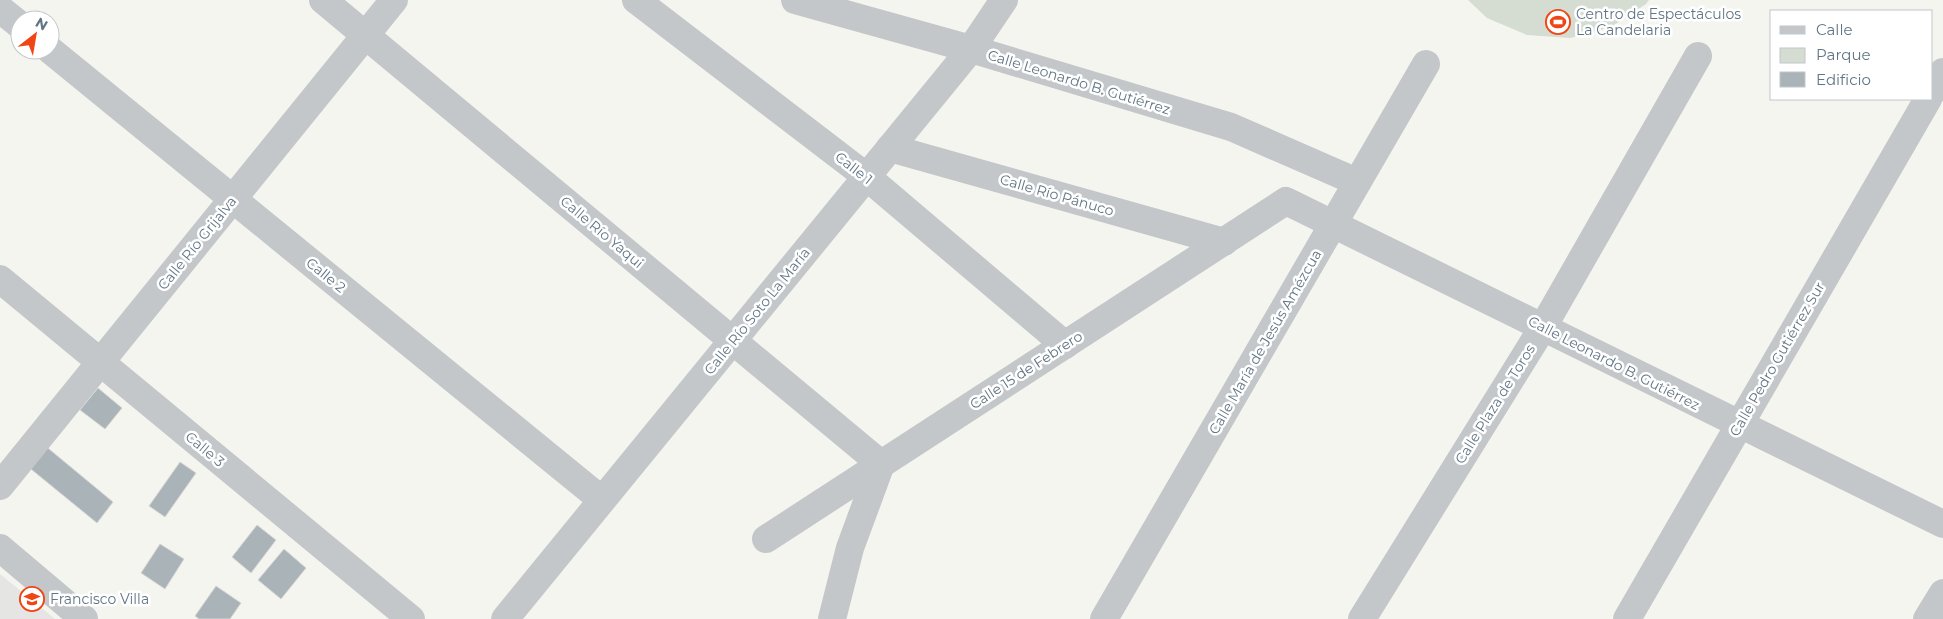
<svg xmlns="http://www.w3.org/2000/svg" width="1943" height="619" viewBox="0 0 1943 619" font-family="Montserrat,sans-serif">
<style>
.built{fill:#e5e6e4}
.green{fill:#d5dcd1}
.building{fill:#aab3b8;stroke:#d6d6d3}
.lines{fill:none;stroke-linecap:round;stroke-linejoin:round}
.street{stroke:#c3c7ca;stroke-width:28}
.labels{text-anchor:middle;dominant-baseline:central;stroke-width:5;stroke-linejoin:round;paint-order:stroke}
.poi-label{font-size:14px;fill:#617584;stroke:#fff;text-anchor:start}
.street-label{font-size:14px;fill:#617584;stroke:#fff}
</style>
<rect width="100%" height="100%" fill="#f5f5f0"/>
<!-- built -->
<polygon class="built" points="0,574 55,619 0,619"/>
<!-- green -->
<polygon class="green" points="1468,0 1649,0 1646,4 1611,27 1570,38 1527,35 1487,18"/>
<!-- building -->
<g class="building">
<polygon points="98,388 122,408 105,429 80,410"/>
<polygon points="43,444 113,502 97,523 26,465"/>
<polygon points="180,462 196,473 165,517 149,506"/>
<polygon points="257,525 276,540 251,573 232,557"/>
<polygon points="160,544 184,559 165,589 141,573"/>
<polygon points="284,549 306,568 281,599 258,580"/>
<polygon points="216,586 241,603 230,619 199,619 195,616"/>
</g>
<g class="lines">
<!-- street -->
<g class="street">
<polyline points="323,0 881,464 850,548 832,619"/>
<polyline points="636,0 867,177 1065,345"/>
<polyline points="795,0 971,49 1231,127 1357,182"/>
<polyline points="0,9 20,25"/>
<polyline points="50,50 602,500"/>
<polyline points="1932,92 1943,72"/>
<polyline points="890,148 1224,242"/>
<polyline points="0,279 411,619"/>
<polyline points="0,486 394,0"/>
<polyline points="766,539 1286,201 1943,524"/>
<polyline points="0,548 84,619"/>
<polyline points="505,619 971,49 1004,0"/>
<polyline points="1104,619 1426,64"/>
<polyline points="1362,619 1543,327 1698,56"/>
<polyline points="1627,619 1928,99"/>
<polyline points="1927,619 1943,593"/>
</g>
</g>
<!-- icons -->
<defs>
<symbol id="stadium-ring" viewBox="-11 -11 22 22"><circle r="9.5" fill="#fff" stroke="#f04514" stroke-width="1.5"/><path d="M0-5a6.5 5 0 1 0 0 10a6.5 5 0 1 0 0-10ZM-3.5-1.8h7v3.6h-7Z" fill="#f04514"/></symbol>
<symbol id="school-ring" viewBox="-11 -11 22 22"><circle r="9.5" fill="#fff" stroke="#f04514" stroke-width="1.5"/><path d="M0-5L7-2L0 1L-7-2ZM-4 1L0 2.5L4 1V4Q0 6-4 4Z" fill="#f04514"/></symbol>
</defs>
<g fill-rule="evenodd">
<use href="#stadium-ring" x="1544" y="8" width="28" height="28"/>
<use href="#school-ring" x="18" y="585" width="28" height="28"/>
</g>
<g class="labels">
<!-- poi labels -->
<g class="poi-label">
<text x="1576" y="14">Centro de Espectáculos<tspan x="1576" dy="16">La Candelaria</tspan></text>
<text x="50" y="599">Francisco Villa</text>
</g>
<!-- street labels -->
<g class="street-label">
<text transform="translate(1079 82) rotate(17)">Calle Leonardo B. Gutiérrez</text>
<text transform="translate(854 168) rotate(38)">Calle 1</text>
<text transform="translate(1057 195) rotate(16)">Calle Río Pánuco</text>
<text transform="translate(602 232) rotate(40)">Calle Río Yaqui</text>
<text transform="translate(197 243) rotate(-51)">Calle Río Grijalva</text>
<text transform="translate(326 275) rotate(39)">Calle 2</text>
<text transform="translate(757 311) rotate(-51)">Calle Río Soto La María</text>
<text transform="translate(1265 342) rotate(-60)">Calle María de Jesús Amézcua</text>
<text transform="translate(1777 359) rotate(-60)">Calle Pedro Gutiérrez Sur</text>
<text transform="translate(1614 363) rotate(27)">Calle Leonardo B. Gutiérrez</text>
<text transform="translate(1026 370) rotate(-33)">Calle 15 de Febrero</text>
<text transform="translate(1495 404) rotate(-58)">Calle Plaza de Toros</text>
<text transform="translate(205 449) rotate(40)">Calle 3</text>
</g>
</g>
<!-- legend -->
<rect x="1770" y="10" width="162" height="90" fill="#ffffff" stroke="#c0c8ce"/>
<rect x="1780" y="26" width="25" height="8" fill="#c3c7ca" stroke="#c0c8ce"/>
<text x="1816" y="35" font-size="15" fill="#617584">Calle</text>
<rect x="1780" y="48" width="25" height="15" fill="#d5dcd1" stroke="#c0c8ce"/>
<text x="1816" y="60" font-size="15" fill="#617584">Parque</text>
<rect x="1780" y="72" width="25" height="15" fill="#aab3b8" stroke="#c0c8ce"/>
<text x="1816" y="85" font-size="15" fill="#617584">Edificio</text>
<!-- north arrow -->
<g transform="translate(35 35) rotate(31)"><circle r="24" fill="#ffffff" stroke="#c0c8ce"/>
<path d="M0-4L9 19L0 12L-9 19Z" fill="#f04514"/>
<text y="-8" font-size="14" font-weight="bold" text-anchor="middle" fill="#617584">N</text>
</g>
</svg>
